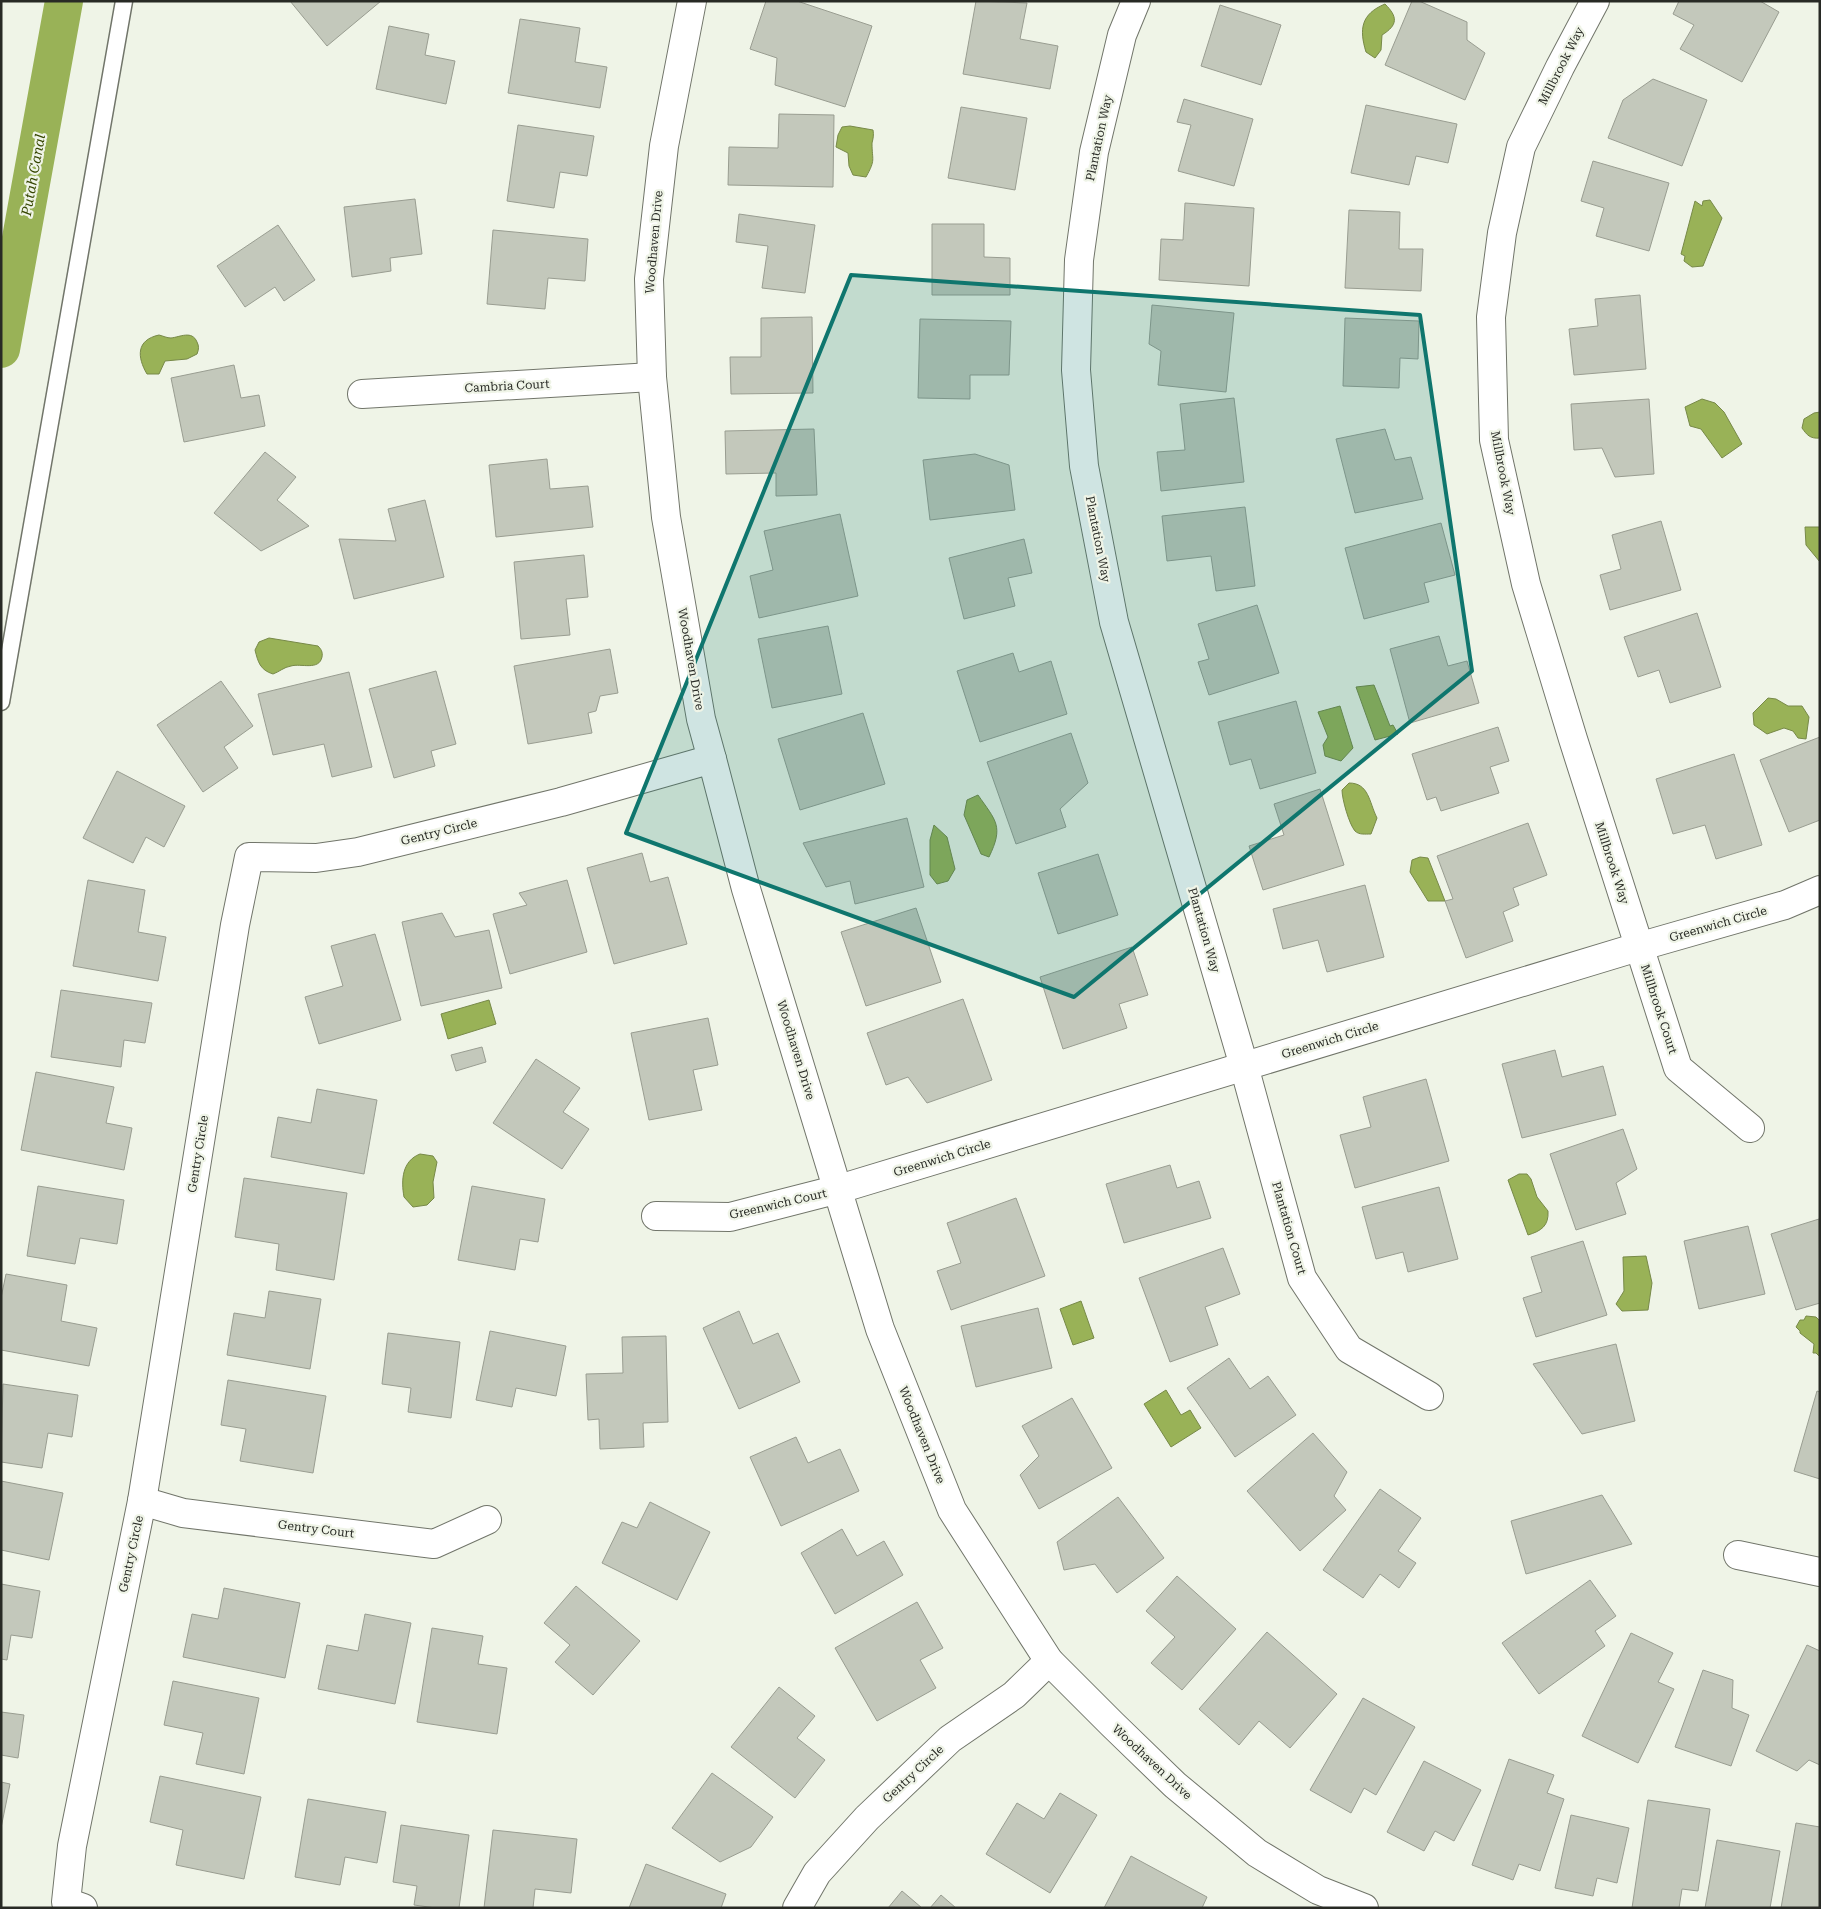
<svg xmlns="http://www.w3.org/2000/svg" width="1821" height="1909" viewBox="0 0 1821 1909" font-family="'Roboto Serif',serif">
<style>
.water{fill:#99b257;stroke:#778948}
.lines{fill:none;stroke-linecap:round;stroke-linejoin:round}
.canal{stroke:#99b257;stroke-width:38}
.building{fill:#c3c8bb;stroke:#999d91}
.lane-casing{stroke:#71756a;stroke-width:19}
.street-casing{stroke:#71756a;stroke-width:30}
.lane{stroke:#fff;stroke-width:16}
.street{stroke:#fff;stroke-width:28}
.marked{fill:#0f766e;fill-opacity:0.2;stroke:#0f766e;stroke-width:4;stroke-linejoin:round}
.labels{text-anchor:middle;dominant-baseline:central;stroke-width:4.5;stroke-linejoin:round;paint-order:stroke}
.street-label{font-size:12px;fill:#282a25;stroke:#eff4e7}
.water-label{font-size:14px;font-style:italic;fill:#354500;stroke:#eff4e7}
</style>
<rect width="100%" height="100%" fill="#eff4e7"/>
<!-- water -->
<g class="water">
<path d="M1385,4C1398,17 1398,25 1382,35L1381,50L1375,58L1366,52C1359,29 1361,14 1385,4Z"/>
<path d="M850,126L873,130C874,135 873,139 872,143C872,161 876,159 866,177L853,175L849,166L848,153L836,147L838,135L842,127Z"/>
<polygon points="1710,200 1722,218 1703,266 1692,267 1684,261 1685,256 1681,254 1695,201 1702,206 1703,201"/>
<path d="M159,335C163,336 167,338 171,338C180,337 192,330 197,342C199,346 199,349 197,354L187,359L165,361L159,374H147C137,357 136,340 159,335Z"/>
<polygon points="1702,399 1715,403 1724,412 1742,444 1722,458 1701,429 1690,426 1685,407"/>
<path d="M1820,412V438C1810,439 1807,435 1802,428L1804,419L1814,413Z"/>
<polygon points="1805,527 1820,527 1820,562 1806,545"/>
<path d="M269,638L318,646C321,649 323,652 322,657C319,671 301,663 291,666C284,667 279,672 273,674C260,670 258,662 255,650L259,642Z"/>
<polygon points="1374,685 1390,726 1393,725 1398,734 1375,740 1356,687"/>
<polygon points="1768,698 1776,699 1788,706 1802,706 1809,717 1806,739 1798,738 1793,731 1784,728 1767,734 1754,725 1753,713"/>
<polygon points="1340,706 1353,748 1341,761 1325,756 1323,745 1328,737 1318,712"/>
<path d="M1349,783C1369,783 1369,802 1377,818L1371,834C1365,834 1359,835 1355,831C1349,824 1342,799 1342,790Z"/>
<path d="M978,795C996,821 1004,826 989,857L981,854L964,815L967,800Z"/>
<polygon points="934,825 947,837 955,869 948,881 937,884 930,875 930,840"/>
<polygon points="1420,857 1428,858 1445,901 1428,901 1410,872 1412,860"/>
<polygon points="489,1000 496,1024 448,1039 441,1014"/>
<path d="M420,1154L433,1156L437,1162L433,1182L434,1198L427,1205L413,1207L404,1197C401,1180 402,1161 420,1154Z"/>
<path d="M1519,1174H1527L1531,1179L1537,1197L1548,1211C1549,1226 1541,1231 1528,1235L1508,1180Z"/>
<polygon points="1646,1256 1652,1283 1648,1310 1622,1311 1616,1304 1624,1291 1623,1257"/>
<polygon points="1081,1301 1094,1338 1073,1345 1060,1309"/>
<polygon points="1806,1316 1816,1317 1820,1321 1820,1357 1816,1353 1813,1353 1814,1344 1800,1333 1800,1331 1796,1327 1800,1320 1804,1320"/>
<polygon points="1166,1390 1181,1415 1190,1410 1201,1428 1171,1447 1144,1404"/>
</g>
<g class="lines">
<!-- canal -->
<polyline class="canal" points="1,349 64,1"/>
</g>
<!-- building -->
<g class="building">
<polygon points="290,1 381,1 327,46"/>
<polygon points="766,1 797,1 872,26 845,107 775,85 777,58 750,49"/>
<polygon points="976,1 1027,3 1020,39 1058,46 1050,89 963,74"/>
<polygon points="1412,1 1419,1 1467,22 1467,40 1485,53 1465,100 1385,65"/>
<polygon points="1679,1 1760,1 1779,12 1742,82 1680,49 1694,25 1673,14"/>
<polygon points="1220,5 1281,25 1261,85 1201,66"/>
<polygon points="520,19 580,28 575,62 607,67 600,108 508,93"/>
<polygon points="389,26 429,34 425,55 455,61 446,104 376,89"/>
<polygon points="1653,79 1707,100 1682,166 1608,138 1623,100"/>
<polygon points="1184,99 1253,119 1234,186 1178,171 1191,125 1177,122"/>
<polygon points="1366,105 1457,124 1448,163 1416,156 1409,185 1351,173"/>
<polygon points="961,107 1027,118 1015,190 948,178"/>
<polygon points="779,114 834,115 833,187 728,185 729,147 778,148"/>
<polygon points="518,125 594,136 587,176 560,172 554,208 507,201"/>
<polygon points="1593,161 1669,183 1649,251 1596,236 1604,208 1581,201"/>
<polygon points="415,199 422,254 390,258 391,271 352,277 344,207"/>
<polygon points="1185,203 1254,208 1249,286 1159,280 1161,239 1183,240"/>
<polygon points="1349,210 1400,212 1399,249 1423,249 1421,291 1345,288"/>
<polygon points="739,214 815,225 805,293 762,288 768,246 736,242"/>
<polygon points="932,224 984,224 984,257 1010,258 1010,295 932,295"/>
<polygon points="278,225 315,280 284,301 275,287 245,307 217,266"/>
<polygon points="493,230 588,239 585,281 548,278 545,309 487,304"/>
<polygon points="1640,295 1646,369 1574,375 1569,329 1598,326 1595,299"/>
<polygon points="1152,305 1234,313 1226,392 1158,385 1161,351 1149,344"/>
<polygon points="812,317 813,393 731,394 730,357 761,357 761,318"/>
<polygon points="1345,318 1419,321 1418,359 1400,358 1399,388 1343,386"/>
<polygon points="920,319 1011,321 1009,375 970,375 970,399 918,398"/>
<polygon points="234,365 241,398 259,395 265,426 184,442 171,378"/>
<polygon points="1234,398 1244,482 1161,491 1157,452 1185,450 1180,404"/>
<polygon points="1649,399 1654,474 1615,477 1602,448 1574,450 1571,404"/>
<polygon points="814,429 817,495 776,496 776,473 726,474 725,431"/>
<polygon points="1385,429 1395,460 1411,457 1423,499 1355,513 1336,439"/>
<polygon points="265,452 296,477 277,500 309,526 261,551 214,513"/>
<polygon points="975,454 1009,465 1015,510 930,520 923,460"/>
<polygon points="547,459 550,489 588,486 593,527 496,537 489,465"/>
<polygon points="425,500 444,577 354,599 339,539 396,541 388,509"/>
<polygon points="1245,507 1255,586 1216,591 1211,556 1167,561 1162,516"/>
<polygon points="840,514 858,596 759,618 750,576 773,570 764,531"/>
<polygon points="1661,521 1681,590 1610,610 1600,575 1621,569 1612,535"/>
<polygon points="1441,523 1455,575 1424,583 1429,602 1364,619 1345,548"/>
<polygon points="1024,539 1032,573 1008,578 1015,606 964,619 949,558"/>
<polygon points="584,555 588,597 566,599 570,635 521,639 514,562"/>
<polygon points="1257,605 1279,673 1209,695 1198,662 1209,659 1198,624"/>
<polygon points="1697,613 1721,687 1670,703 1659,670 1638,677 1624,637"/>
<polygon points="828,626 842,694 772,708 758,639"/>
<polygon points="1439,636 1448,666 1467,661 1479,703 1410,723 1390,649"/>
<polygon points="610,649 618,693 600,696 596,711 588,713 592,733 528,744 514,666"/>
<polygon points="1013,653 1019,672 1051,661 1067,714 980,742 957,671"/>
<polygon points="436,671 456,744 431,751 435,766 394,778 369,689"/>
<polygon points="349,672 372,767 332,777 324,744 273,755 258,694"/>
<polygon points="221,681 253,726 224,747 238,768 203,792 157,725"/>
<polygon points="1296,701 1316,773 1260,789 1251,759 1230,765 1218,722"/>
<polygon points="863,713 885,784 800,810 778,739"/>
<polygon points="1498,727 1509,761 1490,767 1499,793 1441,811 1436,797 1427,800 1412,754"/>
<polygon points="1071,733 1088,783 1060,809 1066,827 1016,844 987,762"/>
<polygon points="1820,737 1820,820 1789,832 1760,760"/>
<polygon points="1734,754 1762,845 1716,859 1705,825 1673,834 1656,779"/>
<polygon points="117,771 185,806 164,847 146,837 133,863 83,838"/>
<polygon points="1320,789 1344,865 1263,890 1249,846 1284,835 1274,804"/>
<polygon points="907,818 924,887 855,904 850,881 826,887 803,843"/>
<polygon points="1528,823 1547,875 1513,888 1519,905 1503,912 1513,941 1466,958 1445,901 1453,899 1437,856"/>
<polygon points="642,853 650,882 668,877 687,944 614,964 587,868"/>
<polygon points="1098,854 1118,915 1058,934 1038,873"/>
<polygon points="88,880 145,890 138,932 166,937 158,981 73,966"/>
<polygon points="567,880 587,952 510,974 493,914 527,905 519,893"/>
<polygon points="1365,885 1384,957 1327,972 1318,940 1283,949 1273,909"/>
<polygon points="916,908 941,982 866,1006 841,932"/>
<polygon points="442,913 455,937 489,930 502,988 421,1006 402,922"/>
<polygon points="375,934 401,1020 319,1044 305,997 343,986 331,946"/>
<polygon points="1132,947 1148,995 1119,1004 1127,1028 1063,1049 1040,977"/>
<polygon points="61,990 152,1003 145,1043 124,1040 121,1067 51,1057"/>
<polygon points="963,999 992,1080 927,1103 908,1077 886,1085 867,1033"/>
<polygon points="708,1018 718,1065 693,1070 702,1110 649,1120 631,1033"/>
<polygon points="482,1047 486,1062 456,1071 451,1055"/>
<polygon points="1555,1050 1562,1077 1603,1066 1616,1115 1522,1138 1502,1064"/>
<polygon points="536,1059 580,1088 563,1112 589,1129 562,1169 493,1123"/>
<polygon points="36,1072 114,1087 106,1123 132,1128 124,1170 21,1150"/>
<polygon points="1426,1079 1449,1161 1355,1188 1340,1135 1371,1127 1363,1097"/>
<polygon points="317,1089 377,1100 364,1174 271,1157 278,1117 311,1123"/>
<polygon points="1623,1129 1637,1169 1616,1183 1626,1214 1576,1230 1550,1154"/>
<polygon points="1170,1165 1177,1188 1199,1181 1211,1218 1124,1243 1106,1184"/>
<polygon points="244,1178 347,1193 334,1280 276,1270 279,1244 235,1237"/>
<polygon points="38,1186 124,1200 117,1244 80,1238 75,1264 27,1256"/>
<polygon points="472,1186 545,1199 538,1242 520,1239 515,1270 458,1260"/>
<polygon points="1439,1187 1458,1259 1408,1272 1403,1252 1376,1259 1362,1207"/>
<polygon points="1016,1198 1045,1276 951,1310 937,1271 961,1263 947,1223"/>
<polygon points="1819,1219 1820,1303 1796,1310 1771,1234"/>
<polygon points="1748,1226 1765,1294 1699,1309 1684,1241"/>
<polygon points="1583,1241 1607,1315 1536,1337 1523,1298 1542,1292 1531,1257"/>
<polygon points="1223,1248 1240,1294 1205,1307 1218,1345 1170,1362 1139,1278"/>
<polygon points="6,1274 67,1285 61,1321 97,1328 89,1366 1,1350 1,1298"/>
<polygon points="269,1291 321,1299 310,1369 227,1355 234,1313 265,1318"/>
<polygon points="1038,1308 1052,1368 976,1387 961,1326"/>
<polygon points="739,1311 753,1344 778,1333 800,1382 739,1409 703,1328"/>
<polygon points="490,1331 566,1346 556,1396 516,1388 512,1407 476,1400"/>
<polygon points="388,1333 460,1342 451,1418 408,1412 411,1388 382,1384"/>
<polygon points="666,1336 668,1422 643,1423 644,1447 600,1449 599,1419 588,1420 586,1374 623,1373 622,1337"/>
<polygon points="1616,1344 1635,1421 1582,1434 1533,1364"/>
<polygon points="1229,1358 1250,1389 1268,1376 1296,1415 1235,1457 1187,1388"/>
<polygon points="228,1380 326,1396 313,1473 240,1461 246,1429 221,1425"/>
<polygon points="3,1384 78,1395 72,1437 48,1433 42,1468 1,1462"/>
<polygon points="1817,1391 1820,1392 1820,1479 1794,1471"/>
<polygon points="1072,1398 1112,1468 1039,1509 1020,1475 1039,1456 1022,1426"/>
<polygon points="1313,1433 1347,1472 1334,1496 1346,1510 1300,1551 1247,1491"/>
<polygon points="796,1437 808,1463 840,1449 859,1491 781,1526 750,1457"/>
<polygon points="1,1481 63,1493 49,1560 1,1550"/>
<polygon points="1380,1489 1421,1518 1398,1551 1416,1563 1399,1588 1380,1574 1363,1598 1323,1570"/>
<polygon points="1602,1495 1632,1544 1526,1574 1511,1521"/>
<polygon points="1118,1497 1164,1558 1117,1593 1095,1564 1064,1570 1057,1542"/>
<polygon points="650,1502 710,1532 677,1600 602,1563 622,1522 637,1528"/>
<polygon points="842,1529 857,1556 884,1541 903,1575 835,1614 801,1553"/>
<polygon points="1177,1576 1236,1629 1182,1690 1151,1663 1175,1637 1146,1611"/>
<polygon points="1590,1580 1616,1616 1595,1631 1605,1646 1539,1694 1502,1643"/>
<polygon points="1,1584 40,1591 32,1638 11,1635 7,1660 1,1659"/>
<polygon points="576,1586 640,1641 593,1695 555,1662 570,1645 544,1623"/>
<polygon points="224,1588 300,1603 285,1678 183,1657 192,1614 218,1619"/>
<polygon points="917,1602 943,1648 920,1660 936,1688 877,1721 835,1648"/>
<polygon points="365,1614 411,1623 395,1704 318,1689 327,1645 358,1651"/>
<polygon points="432,1628 483,1636 478,1664 507,1668 497,1734 417,1722"/>
<polygon points="1267,1632 1337,1694 1290,1748 1259,1721 1239,1745 1199,1709"/>
<polygon points="1631,1633 1673,1653 1658,1682 1674,1689 1638,1763 1582,1736"/>
<polygon points="1807,1645 1820,1651 1820,1765 1809,1760 1797,1771 1756,1751"/>
<polygon points="1703,1670 1733,1680 1732,1708 1749,1715 1731,1766 1675,1747"/>
<polygon points="173,1681 259,1698 244,1774 196,1764 203,1733 164,1725"/>
<polygon points="779,1687 815,1716 797,1738 825,1760 795,1798 731,1747"/>
<polygon points="1363,1698 1415,1727 1376,1795 1364,1788 1351,1813 1310,1790"/>
<polygon points="1,1712 24,1715 18,1758 1,1755"/>
<polygon points="1509,1759 1554,1775 1547,1793 1564,1799 1540,1871 1519,1864 1513,1880 1472,1865"/>
<polygon points="1424,1761 1481,1790 1454,1841 1435,1831 1424,1851 1387,1832"/>
<polygon points="712,1773 773,1817 751,1847 720,1862 672,1828"/>
<polygon points="160,1776 261,1797 244,1879 176,1865 183,1830 150,1822"/>
<polygon points="1,1782 10,1784 1,1828"/>
<polygon points="1060,1793 1097,1815 1050,1893 986,1854 1017,1803 1044,1819"/>
<polygon points="308,1799 386,1812 377,1863 345,1857 340,1885 295,1877"/>
<polygon points="1648,1800 1710,1809 1698,1891 1682,1889 1679,1908 1632,1908"/>
<polygon points="1571,1815 1629,1828 1617,1883 1597,1878 1593,1896 1555,1888"/>
<polygon points="1796,1823 1820,1827 1820,1908 1781,1908"/>
<polygon points="401,1825 469,1835 459,1908 436,1908 414,1905 417,1886 393,1882"/>
<polygon points="493,1830 577,1839 571,1893 535,1889 533,1908 484,1908"/>
<polygon points="1717,1840 1780,1851 1770,1908 1705,1908"/>
<polygon points="1131,1856 1207,1897 1202,1908 1104,1908"/>
<polygon points="646,1864 726,1894 721,1908 629,1908"/>
<polygon points="902,1891 922,1908 888,1908"/>
<polygon points="941,1895 956,1908 930,1908"/>
</g>
<g class="lines">
<defs>
<polyline id="lane" points="1,702 124,1"/>
<g id="street">
<polyline points="692,1 664,146 649,279 652,377 666,517 701,719 712,759 746,889 880,1329 952,1510 1049,1661 1112,1724 1175,1785 1257,1853 1318,1890 1364,1908"/>
<polyline points="1136,1 1122,35 1094,152 1079,260 1076,370 1084,466 1114,622 1244,1066 1302,1278 1349,1349 1429,1396"/>
<polyline points="1595,1 1560,67 1521,147 1502,233 1491,317 1494,440 1526,584 1573,739 1678,1068 1750,1128"/>
<polyline points="362,394 652,377"/>
<polyline points="656,1216 730,1217 839,1189 1638,947 1785,905 1820,890"/>
<polyline points="142,1501 183,1513 434,1544 487,1520"/>
<polyline points="1738,1555 1820,1572"/>
<polyline points="83,1908 66,1902 72,1846 142,1501 235,925 249,857 316,858 358,852 561,802 712,759"/>
<polyline points="797,1908 817,1873 867,1818 950,1739 1014,1695 1049,1661"/>
</g>
</defs>
<!-- lane casing -->
<use href="#lane" class="lane-casing"/>
<!-- street casing -->
<use href="#street" class="street-casing"/>
<!-- lane -->
<use href="#lane" class="lane"/>
<!-- street -->
<use href="#street" class="street"/>
</g>
<!-- marked area -->
<path class="marked" d="M851,275L1420,315L1472,671L1074,997L626,833Z"/>
<g class="labels">
<!-- street labels -->
<g class="street-label">
<text transform="translate(1561 66) rotate(-63)">Millbrook Way</text>
<text transform="translate(1099 138) rotate(-78)">Plantation Way</text>
<text transform="translate(654 242) rotate(-85)">Woodhaven Drive</text>
<text transform="translate(507 386) rotate(-3)">Cambria Court</text>
<text transform="translate(1503 473) rotate(79)">Millbrook Way</text>
<text transform="translate(1098 539) rotate(79)">Plantation Way</text>
<text transform="translate(691 659) rotate(80)">Woodhaven Drive</text>
<text transform="translate(439 832) rotate(-14)">Gentry Circle</text>
<text transform="translate(1612 863) rotate(72)">Millbrook Way</text>
<text transform="translate(1718 924) rotate(-16)">Greenwich Circle</text>
<text transform="translate(1204 930) rotate(74)">Plantation Way</text>
<text transform="translate(1659 1009) rotate(72)">Millbrook Court</text>
<text transform="translate(1330 1040) rotate(-17)">Greenwich Circle</text>
<text transform="translate(796 1050) rotate(73)">Woodhaven Drive</text>
<text transform="translate(198 1154) rotate(-81)">Gentry Circle</text>
<text transform="translate(942 1158) rotate(-17)">Greenwich Circle</text>
<text transform="translate(778 1204) rotate(-13)">Greenwich Court</text>
<text transform="translate(1289 1228) rotate(74)">Plantation Court</text>
<text transform="translate(922 1435) rotate(68)">Woodhaven Drive</text>
<text transform="translate(316 1529) rotate(7)">Gentry Court</text>
<text transform="translate(131 1554) rotate(-78)">Gentry Circle</text>
<text transform="translate(1152 1762) rotate(43)">Woodhaven Drive</text>
<text transform="translate(913 1774) rotate(-43)">Gentry Circle</text>
</g>
<!-- water labels -->
<g class="water-label">
<text transform="translate(33 175) rotate(-80)">Putah Canal</text>
</g>
</g>
<!-- border -->
<rect width="1821" height="1909" fill="none" stroke="#282a25" stroke-width="5"/>
</svg>
